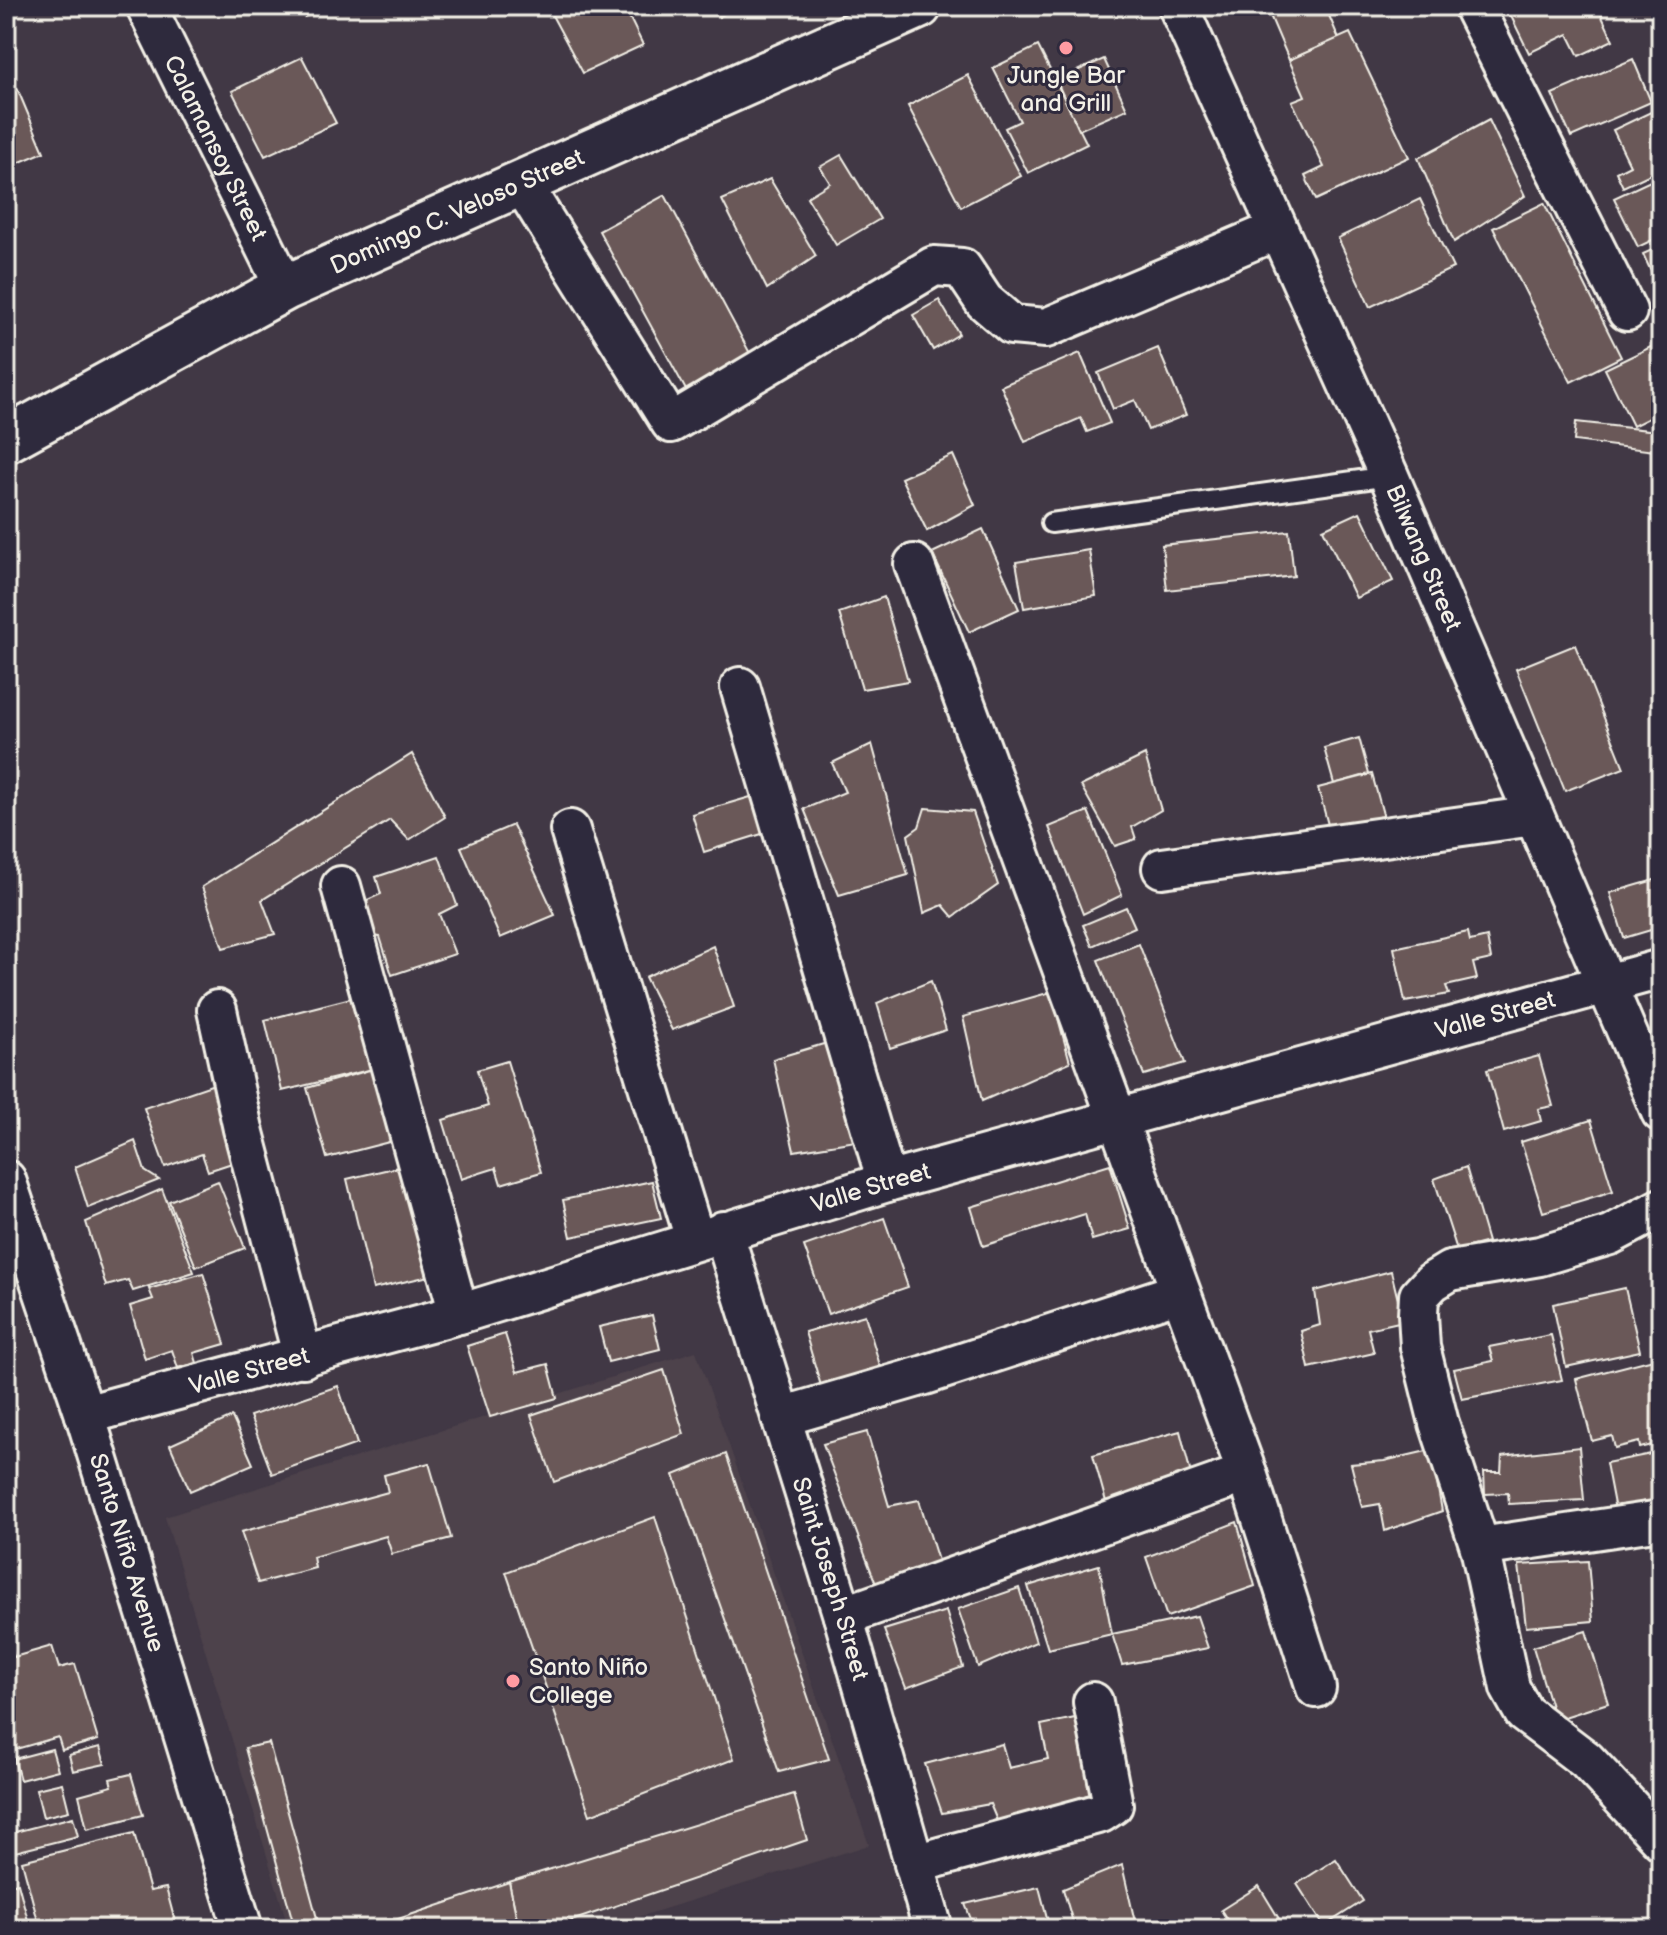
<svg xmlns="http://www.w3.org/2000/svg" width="1667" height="1935" viewBox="0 0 1667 1935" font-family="'Balsamiq Sans',sans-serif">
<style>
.built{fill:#4d424b}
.building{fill:#6a5958;stroke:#f4f1e8;stroke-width:2}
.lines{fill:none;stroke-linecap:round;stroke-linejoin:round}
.lane-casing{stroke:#f4f1e8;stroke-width:24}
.street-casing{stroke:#f4f1e8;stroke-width:44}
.secondary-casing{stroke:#f4f1e8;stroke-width:50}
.lane{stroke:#2f2a3d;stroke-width:18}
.street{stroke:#2f2a3d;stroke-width:38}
.secondary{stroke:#2f2a3d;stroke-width:44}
.poi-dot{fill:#ff9aa2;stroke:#2f2a3d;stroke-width:3}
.labels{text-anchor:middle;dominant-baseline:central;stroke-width:6;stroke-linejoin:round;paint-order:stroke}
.poi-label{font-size:24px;fill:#f4f1e8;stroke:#2f2a3d}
.street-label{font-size:24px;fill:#f4f1e8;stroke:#2f2a3d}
</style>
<rect width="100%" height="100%" fill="#413845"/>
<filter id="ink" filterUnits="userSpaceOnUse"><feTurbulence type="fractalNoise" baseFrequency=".0125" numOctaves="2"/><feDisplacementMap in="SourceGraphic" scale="16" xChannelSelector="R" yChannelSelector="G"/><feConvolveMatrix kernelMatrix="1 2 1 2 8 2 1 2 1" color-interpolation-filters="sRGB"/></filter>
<g filter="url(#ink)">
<!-- built -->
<polygon class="built" points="696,1351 869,1845 600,1929 289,1929 165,1517"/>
<!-- building -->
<g class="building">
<polygon points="299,6 331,6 304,17"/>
<polygon points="547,6 624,6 643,45 583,73"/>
<polygon points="713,6 739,6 719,17"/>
<polygon points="1266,6 1325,6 1339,39 1289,60"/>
<polygon points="1506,6 1597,6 1613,40 1579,56 1568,34 1529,53"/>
<polygon points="1350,33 1409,157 1316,200 1305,176 1324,167 1292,101 1305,96 1289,60"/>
<polygon points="1038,46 1087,144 1028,173 1005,128 1020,121 993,68"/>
<polygon points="302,57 336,123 265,156 232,91"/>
<polygon points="1104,59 1127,109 1079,130 1056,80"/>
<polygon points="1633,59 1651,102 1571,137 1552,94"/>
<polygon points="968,75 1021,176 961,207 908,106"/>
<polygon points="17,88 44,152 6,168 6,92"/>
<polygon points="1657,109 1661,117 1661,169 1623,187 1616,172 1630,165 1613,130"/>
<polygon points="1489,120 1525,196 1454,242 1418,158"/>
<polygon points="841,155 880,219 836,245 807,197 830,183 820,167"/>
<polygon points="1661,176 1661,236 1638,247 1614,198"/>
<polygon points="770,179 816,256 767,289 722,200"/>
<polygon points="665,195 752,357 687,392 599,231"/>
<polygon points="1420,199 1453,268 1370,307 1338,238"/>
<polygon points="1544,203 1621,357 1571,382 1493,228"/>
<polygon points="1661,246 1661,293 1643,254"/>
<polygon points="939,300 959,334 933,350 913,315"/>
<polygon points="1661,342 1661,412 1633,426 1605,369"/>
<polygon points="1158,348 1186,415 1148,430 1135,400 1113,409 1098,373"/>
<polygon points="1080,353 1110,423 1087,432 1081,418 1025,442 1001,386"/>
<polygon points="1576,422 1657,431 1654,451 1574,441"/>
<polygon points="953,455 975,505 927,531 901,478"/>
<polygon points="1360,512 1393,581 1356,598 1323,529"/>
<polygon points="983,529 1019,609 969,632 932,553"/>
<polygon points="1289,531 1294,576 1167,590 1162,545"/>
<polygon points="1089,550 1096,596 1024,608 1016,562"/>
<polygon points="884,597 908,681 862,689 839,613"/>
<polygon points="1575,645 1624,768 1565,791 1516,669"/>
<polygon points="1359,738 1369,774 1334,784 1324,748"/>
<polygon points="872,744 908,875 839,895 804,809 845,792 832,763"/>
<polygon points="412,754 445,817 409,840 390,820 262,900 275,934 223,948 202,887"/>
<polygon points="1145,755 1161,810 1132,827 1136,839 1115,846 1081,786"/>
<polygon points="1372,774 1384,818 1330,832 1318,788"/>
<polygon points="754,796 765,833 704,852 692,814"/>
<polygon points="925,808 973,812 998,885 953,917 943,905 924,913 908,835 919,827"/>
<polygon points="1088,811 1122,895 1083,914 1049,827"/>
<polygon points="513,825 555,915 500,938 461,847"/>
<polygon points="439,856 457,905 439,914 455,954 392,975 380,937 363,935 356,905 381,894 376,877"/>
<polygon points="1661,878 1661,927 1624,938 1610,893"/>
<polygon points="1126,907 1135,927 1092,946 1083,925"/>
<polygon points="1468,932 1470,941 1487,937 1491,959 1473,963 1477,979 1446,986 1449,994 1405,1002 1394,948"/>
<polygon points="1139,944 1185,1063 1144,1075 1098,960"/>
<polygon points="713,946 734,1007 672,1030 645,977"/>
<polygon points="931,981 946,1030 890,1048 877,1003"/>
<polygon points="1051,992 1070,1062 982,1101 963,1017"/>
<polygon points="355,997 373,1069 282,1091 265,1020"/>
<polygon points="837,1040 862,1140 794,1151 773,1059"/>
<polygon points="1539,1056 1553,1106 1538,1109 1541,1121 1504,1132 1487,1070"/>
<polygon points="507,1061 541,1172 501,1184 496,1168 461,1179 443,1120 488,1106 477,1070"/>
<polygon points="373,1069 393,1141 327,1158 307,1088"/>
<polygon points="217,1083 244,1159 208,1171 202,1154 165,1167 144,1108"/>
<polygon points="1591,1120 1613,1191 1543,1212 1521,1142"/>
<polygon points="135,1141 145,1171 159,1180 88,1208 75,1167"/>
<polygon points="1110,1164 1130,1229 1092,1240 1085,1214 983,1246 971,1207"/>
<polygon points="402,1166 429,1276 373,1289 347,1179"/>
<polygon points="1466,1167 1488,1242 1457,1250 1434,1179"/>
<polygon points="218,1181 245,1248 196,1267 169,1201"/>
<polygon points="652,1181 661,1218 571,1237 563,1200"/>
<polygon points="162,1189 194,1272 133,1291 128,1280 106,1286 86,1222"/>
<polygon points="884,1218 908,1287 828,1314 804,1246"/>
<polygon points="1391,1271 1403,1321 1368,1329 1374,1353 1309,1368 1301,1331 1320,1325 1315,1291"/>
<polygon points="203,1273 225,1344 194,1353 197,1363 178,1368 172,1350 145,1359 130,1306 153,1299 149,1289"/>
<polygon points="1625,1288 1640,1351 1566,1367 1553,1304"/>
<polygon points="652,1315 660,1349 608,1362 599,1327"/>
<polygon points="865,1315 884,1379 824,1396 805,1332"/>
<polygon points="505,1334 517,1372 548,1364 557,1398 490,1417 467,1346"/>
<polygon points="1551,1335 1562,1380 1462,1399 1454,1369 1493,1361 1489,1347"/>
<polygon points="1661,1357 1661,1443 1640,1448 1639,1442 1615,1448 1612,1436 1592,1441 1576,1379"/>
<polygon points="664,1370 684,1434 554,1482 531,1415"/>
<polygon points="338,1386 357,1444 272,1474 250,1416"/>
<polygon points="232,1417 253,1464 190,1491 170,1445"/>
<polygon points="1180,1431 1194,1486 1108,1509 1093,1455"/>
<polygon points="867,1432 889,1506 919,1500 940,1567 876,1584 823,1444"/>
<polygon points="1579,1447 1584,1500 1509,1504 1508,1493 1485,1494 1484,1472 1501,1472 1502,1456"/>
<polygon points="1431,1450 1442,1511 1385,1531 1380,1504 1362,1507 1351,1464 1384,1461"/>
<polygon points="1661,1452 1661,1501 1615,1510 1606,1463"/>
<polygon points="726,1454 829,1759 779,1772 674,1475"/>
<polygon points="429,1463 451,1538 392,1554 386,1536 313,1557 315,1568 258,1583 241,1532 388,1492 384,1475"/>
<polygon points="6,1468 14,1495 6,1497"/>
<polygon points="655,1517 734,1759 590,1815 506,1572"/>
<polygon points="1237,1522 1255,1586 1167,1617 1146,1557"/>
<polygon points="1588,1561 1593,1621 1526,1627 1519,1565"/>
<polygon points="1099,1565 1112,1634 1048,1649 1028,1586"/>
<polygon points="1019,1588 1036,1642 978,1667 958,1609"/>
<polygon points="946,1611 963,1667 906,1688 884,1630"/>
<polygon points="1197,1616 1208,1648 1122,1665 1112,1634"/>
<polygon points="1586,1631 1608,1703 1555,1720 1533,1647"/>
<polygon points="6,1632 14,1657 52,1646 59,1668 75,1664 98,1740 62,1750 58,1737 6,1752"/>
<polygon points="1080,1717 1097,1792 998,1823 990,1804 942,1813 925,1764 1002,1744 1009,1768 1048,1759 1041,1725"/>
<polygon points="269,1743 320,1929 295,1929 245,1748"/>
<polygon points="100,1747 105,1764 73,1771 69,1755"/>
<polygon points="52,1749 58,1770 20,1780 14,1759"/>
<polygon points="131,1774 143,1815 87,1829 79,1795 112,1786 110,1779"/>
<polygon points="62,1783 69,1811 43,1817 36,1789"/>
<polygon points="794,1794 807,1840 548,1929 519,1929 509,1882"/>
<polygon points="73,1817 78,1836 15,1852 11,1833"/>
<polygon points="134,1833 150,1891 166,1888 177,1929 82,1929 81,1923 40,1929 22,1861"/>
<polygon points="1336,1859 1363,1901 1324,1926 1297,1884"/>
<polygon points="1122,1865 1135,1922 1113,1929 1075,1929 1063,1889"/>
<polygon points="509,1882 519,1929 368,1929"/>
<polygon points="18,1883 30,1928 27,1929 12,1929 6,1903 6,1886"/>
<polygon points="1259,1886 1284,1927 1233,1929 1221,1910"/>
<polygon points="1039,1887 1050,1929 975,1929 965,1904"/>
</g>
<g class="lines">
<defs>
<polyline id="lane" points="1051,523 1389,476"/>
<g id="street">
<path id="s1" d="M146,6L285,288"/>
<path id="s2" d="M1178,6L1389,476L1661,1112"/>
<polyline points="1473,6 1627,311"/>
<polyline points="522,184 671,423 934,266 962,268 984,301 1012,325 1046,328 1277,230"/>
<polyline points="740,687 887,1182"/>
<polyline points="570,830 695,1239"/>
<polyline points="1162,868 1534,816"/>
<polyline points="341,886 459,1314"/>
<polyline points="217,1010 243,1129 303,1358"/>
<path id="s3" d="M6,1180L85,1415L243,1929"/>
<polyline points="1661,1208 1610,1235 1540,1256 1450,1271 1432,1282 1419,1296 1418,1314 1420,1347 1439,1423 1480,1547 1510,1688 1524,1713 1586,1760 1661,1840"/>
<path id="s4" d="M723,1231L843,1616L933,1929"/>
<path id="s5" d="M85,1415L459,1314L887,1182L1661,969"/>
<polyline points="781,1417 925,1375 1180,1292"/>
<polyline points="1247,1473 1316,1688"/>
<polyline points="1480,1547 1661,1520"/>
<polyline points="843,1616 1247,1473 914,564"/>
<polyline points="914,1864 1101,1813 1113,1805 1093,1702"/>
</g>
<g id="secondary">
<path id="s6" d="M6,440L285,288L919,6"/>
</g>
</defs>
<!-- lane casing -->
<use href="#lane" class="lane-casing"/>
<!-- street casing -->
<use href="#street" class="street-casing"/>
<!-- secondary casing -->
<use href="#secondary" class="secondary-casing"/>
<!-- lane -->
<use href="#lane" class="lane"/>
<!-- street -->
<use href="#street" class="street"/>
<!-- secondary -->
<use href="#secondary" class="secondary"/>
</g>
</g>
<!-- markers -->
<g class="poi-dot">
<circle cx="1066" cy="48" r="8"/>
<circle cx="513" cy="1681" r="8"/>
</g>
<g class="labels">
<!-- poi labels -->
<g class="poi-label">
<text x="1066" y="75">Jungle Bar<tspan x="1066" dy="28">and Grill</tspan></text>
<text x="529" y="1667" text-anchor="start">Santo Niño<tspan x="529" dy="28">College</tspan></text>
</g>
<!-- street labels -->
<g class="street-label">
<text stroke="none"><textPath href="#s1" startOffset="158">Calamansoy Street</textPath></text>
<text stroke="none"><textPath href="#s6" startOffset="506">Domingo C. Veloso Street</textPath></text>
<text stroke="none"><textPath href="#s2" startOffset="604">Bilwang Street</textPath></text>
<text stroke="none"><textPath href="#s5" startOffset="1466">Valle Street</textPath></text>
<text stroke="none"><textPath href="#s5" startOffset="818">Valle Street</textPath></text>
<text stroke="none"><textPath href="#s5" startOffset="170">Valle Street</textPath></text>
<text stroke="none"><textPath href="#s3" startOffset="392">Santo Niño Avenue</textPath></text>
<text stroke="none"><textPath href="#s4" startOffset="364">Saint Joseph Street</textPath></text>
</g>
</g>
<!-- margin -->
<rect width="1667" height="1935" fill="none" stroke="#2f2a3d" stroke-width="32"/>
<rect x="16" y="16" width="1635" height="1903" fill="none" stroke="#f4f1e8" stroke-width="3" filter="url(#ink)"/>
</svg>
